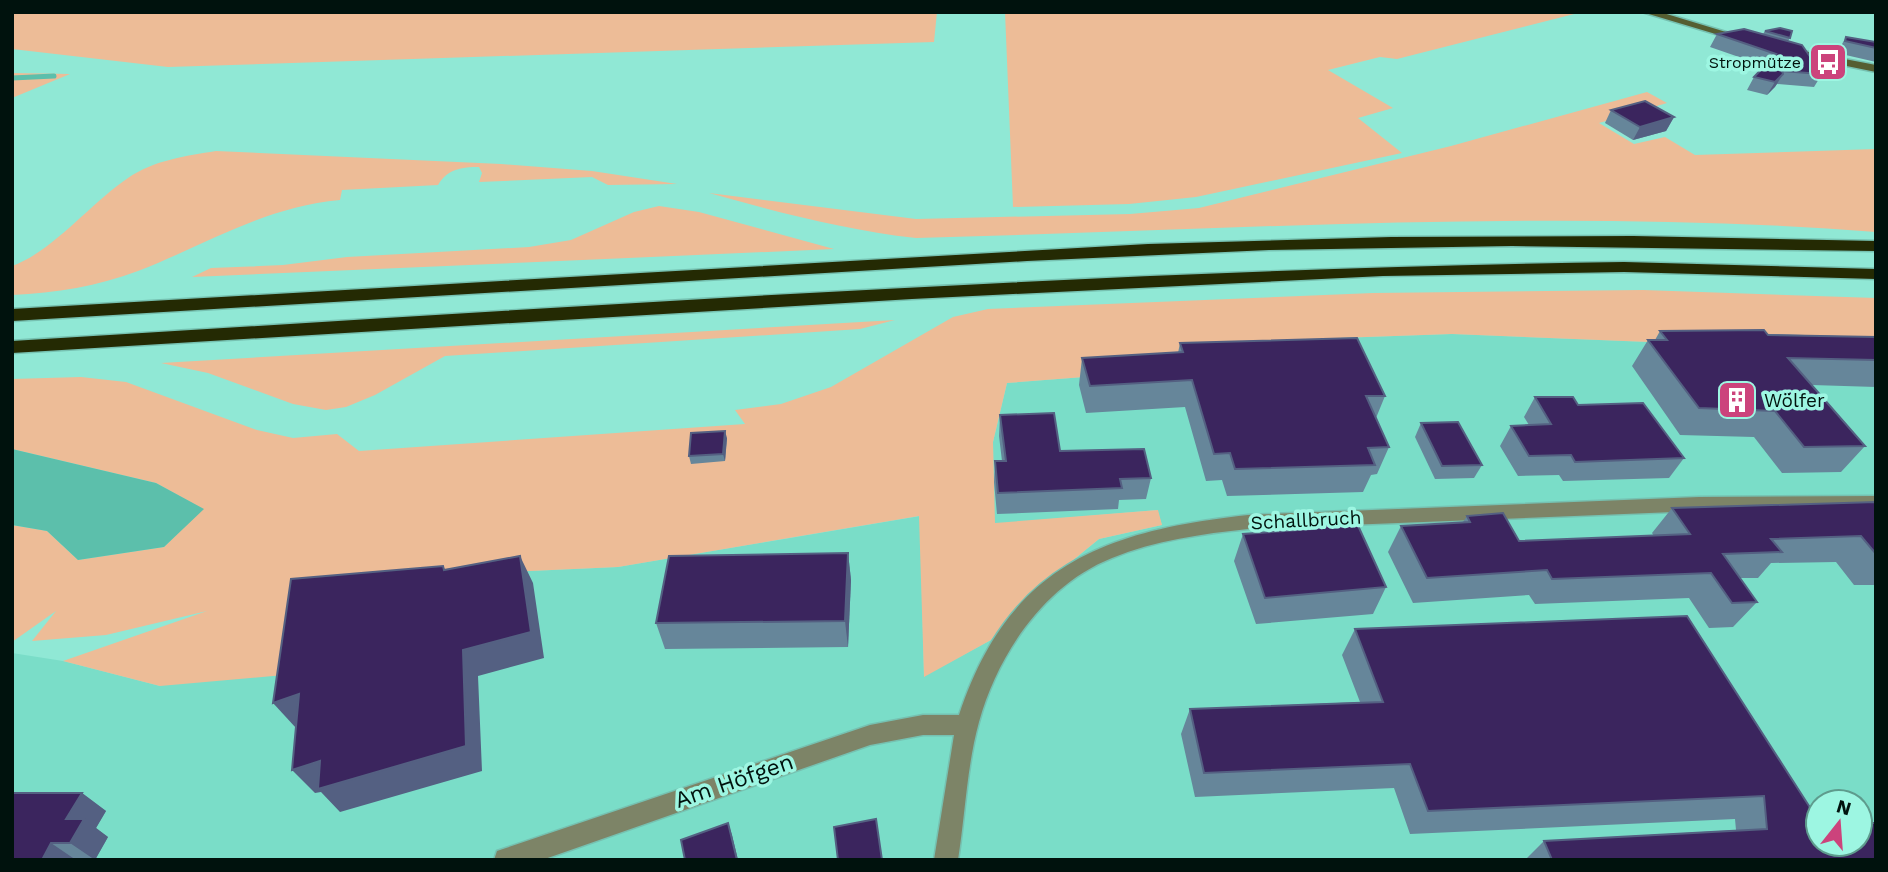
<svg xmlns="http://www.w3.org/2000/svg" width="1888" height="872" viewBox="0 0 1888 872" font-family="'Work Sans',sans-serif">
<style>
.built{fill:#7addc8;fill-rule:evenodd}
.green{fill:#edbc97}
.water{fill:#5cbfab}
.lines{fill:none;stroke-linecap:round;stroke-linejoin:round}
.stream{stroke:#5cbfab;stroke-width:5}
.street-casing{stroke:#76c1b1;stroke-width:3}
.secondary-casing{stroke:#76c1b1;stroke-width:3}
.highway-casing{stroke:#76c1b1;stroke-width:3}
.street{fill:#7d8467;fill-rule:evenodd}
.secondary{fill:#555e31;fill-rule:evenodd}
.highway{fill:#242a03;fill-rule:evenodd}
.wall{fill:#66869a}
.shaded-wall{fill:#546082}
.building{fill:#3b255e;stroke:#546082;stroke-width:2}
.labels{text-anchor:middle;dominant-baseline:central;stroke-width:7;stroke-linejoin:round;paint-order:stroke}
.far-poi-label{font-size:16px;fill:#00120d;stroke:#9df6e2;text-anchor:end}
.poi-label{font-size:19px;fill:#00120d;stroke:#9df6e2;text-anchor:start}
.street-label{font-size:19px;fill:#00120d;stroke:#9df6e2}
.near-street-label{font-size:23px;fill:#00120d;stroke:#9df6e2}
</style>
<rect width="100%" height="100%" fill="#90e8d5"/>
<!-- built -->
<path class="built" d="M1452,334L1876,351V860H12V653L63,661L160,686L313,581L618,567L920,516L924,676L991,640L1018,605L1099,539L1162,525L1157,510L994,524L993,442L1007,383L1175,370L1338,338ZM1818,802H1860V844H1818Z"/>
<!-- green -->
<g class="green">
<polygon points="12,12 937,12 934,42 168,67 12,49"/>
<polygon points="1005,12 1582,12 1397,59 1380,57 1328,70 1393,108 1358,118 1402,153 1196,197 1129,204 1013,207"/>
<polygon points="12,73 70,74 12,98"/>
<path d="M1647,92L1667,103L1599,123L1634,144L1665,137L1695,155L1876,149V232C1557,207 1235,230 916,238C846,230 777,212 709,193L916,219L1130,214L1199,208L1451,146Z"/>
<path d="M216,151L501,164L592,171L677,184L608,185L592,177L479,182L482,173L479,167C462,167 447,169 438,185L342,190L340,200C264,207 208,244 138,271C98,286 56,293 12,295V266C52,252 92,202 128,178C154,160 186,156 216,151Z"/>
<polygon points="659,206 699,212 834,249 192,277 211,268 283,265 347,257 529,247 571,240 634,212"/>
<polygon points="1643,290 1876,298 1876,351 1452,334 1338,338 1175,370 1007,383 993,442 995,523 1158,510 1162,525 1099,539 1018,605 991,640 924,677 919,516 618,567 313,581 284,675 160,686 63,661 207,611 106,635 32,641 56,611 12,642 12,525 47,531 78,560 164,547 203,509 156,483 12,449 12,379 81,377 126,382 257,430 293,438 337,434 359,451 745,424 735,410 781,404 831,387 953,317 988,309 1373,293"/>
<polygon points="895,320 860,329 445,356 375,395 346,407 326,410 293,404 208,373 161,363"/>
</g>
<!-- water -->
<polygon class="water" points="12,449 156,483 204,509 164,547 78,560 47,531 12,525"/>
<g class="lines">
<!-- stream -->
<polyline class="stream" points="12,78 54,76"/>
<defs>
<path id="street" d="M1876,496V510L1699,511L1248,529C1202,534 1156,540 1112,558C1044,585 998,654 979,722C967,765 965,816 958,860H934L954,735H923L870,745L542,860H494L497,851L506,848L870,725L923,715H959C1008,566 1103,531 1248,515L1699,497Z"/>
<g id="secondary">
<polygon points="1642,12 1660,12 1749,39 1739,41"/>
<polygon points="1787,48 1876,65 1876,72 1783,53 1783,49"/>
</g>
<g id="highway">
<polygon points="1633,236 1876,241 1876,251 1512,246 1269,250 1027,261 12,321 12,309 1148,244 1391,237"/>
<path d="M1624,262L1876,269V279L1624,272L1383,276L912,299L12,353V341C549,309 1086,270 1624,262Z"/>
</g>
</defs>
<!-- street casing -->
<use href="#street" class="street-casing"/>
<!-- secondary casing -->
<use href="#secondary" class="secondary-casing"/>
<!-- highway casing -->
<use href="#highway" class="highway-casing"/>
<!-- street -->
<use href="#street" class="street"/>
<!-- secondary -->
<use href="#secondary" class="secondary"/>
<!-- highway -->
<use href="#highway" class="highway"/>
</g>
<!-- wall -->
<g class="wall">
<polygon points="1765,31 1790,38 1788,41 1822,74 1814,87 1777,84 1767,95 1747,90 1754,77 1765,66 1710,47 1717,34 1763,34"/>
<polygon points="1846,37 1876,42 1876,62 1837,53"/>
<polygon points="1611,110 1674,117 1666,131 1633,140 1605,123"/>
<polygon points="1660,331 1876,337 1876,387 1812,385 1865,446 1841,472 1782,473 1754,437 1680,435 1632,366 1648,340 1655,340"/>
<polygon points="1180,343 1385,396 1376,418 1389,447 1377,474 1371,475 1363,492 1227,496 1222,480 1206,481 1185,407 1086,413 1079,385 1082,358 1178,353"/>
<polygon points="1535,397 1578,405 1684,458 1669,478 1563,481 1559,475 1518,476 1500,446 1511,426 1529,425 1524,417"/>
<polygon points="1000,415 1060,451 1151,478 1146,499 1119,500 1118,509 997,514 994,482 995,461 1002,461 999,436"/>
<polygon points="1421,423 1482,465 1474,478 1435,479 1415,437"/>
<polygon points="727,438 725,461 691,464 689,456"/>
<polygon points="1876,502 1876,585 1854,585 1836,562 1771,563 1758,578 1740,578 1757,602 1733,627 1709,628 1689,598 1535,604 1529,595 1413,603 1388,552 1401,526 1463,522 1467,516 1519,541 1654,536 1652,533 1672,508"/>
<polygon points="1309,521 1386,587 1373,614 1256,624 1234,561 1243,534 1305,530"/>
<polygon points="848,553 851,580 848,647 665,649 656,623"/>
<polygon points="1687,616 1818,844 1876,860 1525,860 1544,841 1736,830 1735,819 1410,834 1394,788 1195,797 1181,734 1190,709 1360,702 1342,655 1355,629"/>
<polygon points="82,793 106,811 96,828 108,837 95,860 12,860"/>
</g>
<!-- shaded-wall -->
<g class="shaded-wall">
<polygon points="1783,74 1775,87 1767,95 1775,82"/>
<polygon points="1674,117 1666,131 1633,140 1640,127"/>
<polygon points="725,431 727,438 725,461 723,454"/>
<polygon points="848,553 851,580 848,647 845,621"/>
<polygon points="520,556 533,583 544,658 478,676 482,771 340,812 321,792 315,793 292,770 320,761 463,650"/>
<polygon points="299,694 296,728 273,703"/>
<polygon points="82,793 106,811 96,828 108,837 95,860 70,843 66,819"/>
<polygon points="728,823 732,835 738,860 737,860"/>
<polygon points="51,843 76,860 42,860"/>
</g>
<!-- building -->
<g class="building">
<polygon points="1780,28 1792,31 1790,38 1765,31"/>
<polygon points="1744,29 1802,45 1822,74 1782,71 1783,74 1775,82 1754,77 1776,54 1717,34"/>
<polygon points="1846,37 1876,42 1876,48 1845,41"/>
<polygon points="1645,101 1674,117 1640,127 1611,110"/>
<polygon points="1764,330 1768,335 1876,337 1876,360 1788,358 1865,446 1804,447 1775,411 1699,408 1648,340 1667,340 1660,331"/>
<polygon points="1357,338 1385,396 1366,396 1389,447 1368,448 1375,465 1235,469 1230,453 1214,454 1192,380 1090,386 1082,358 1183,352 1180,343"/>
<polygon points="1535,397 1573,397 1578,405 1643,403 1684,458 1575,462 1571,455 1529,456 1511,426 1551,424"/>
<polygon points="1054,413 1060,451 1144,449 1151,478 1120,479 1122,488 998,493 995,461 1006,461 1000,415"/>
<polygon points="1458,422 1482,465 1442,466 1421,423"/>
<polygon points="725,431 723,454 689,456 691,433"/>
<polygon points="1876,502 1876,554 1861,536 1771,539 1782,552 1723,554 1757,602 1732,603 1711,573 1552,579 1547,570 1427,578 1401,526 1470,522 1467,516 1503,513 1519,541 1690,534 1672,508"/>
<polygon points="1355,519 1386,587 1265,598 1243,534 1312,529 1309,521"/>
<polygon points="848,553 845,621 656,623 669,556"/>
<polygon points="520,556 531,632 463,650 466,746 318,789 320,761 292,770 299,694 273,703 291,579 443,566 444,570"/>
<polygon points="1687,616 1818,820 1818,844 1860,844 1860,823 1876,823 1876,860 1552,860 1544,841 1767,829 1764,796 1428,811 1410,764 1204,773 1190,709 1383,702 1355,629"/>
<polygon points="12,793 82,793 66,819 84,819 70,843 51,843 42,860 12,860"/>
<polygon points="876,819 882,860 838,860 834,827"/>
<polygon points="728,823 737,860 685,860 681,840"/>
</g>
<!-- icons -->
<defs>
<symbol id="bus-square" viewBox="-11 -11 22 22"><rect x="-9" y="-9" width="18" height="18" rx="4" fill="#cc437c" stroke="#9df6e2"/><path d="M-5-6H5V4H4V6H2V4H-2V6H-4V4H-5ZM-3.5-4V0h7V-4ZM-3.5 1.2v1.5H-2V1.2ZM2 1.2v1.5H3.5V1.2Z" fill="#fff"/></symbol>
<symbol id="building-square" viewBox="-11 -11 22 22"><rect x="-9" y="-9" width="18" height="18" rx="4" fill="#cc437c" stroke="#9df6e2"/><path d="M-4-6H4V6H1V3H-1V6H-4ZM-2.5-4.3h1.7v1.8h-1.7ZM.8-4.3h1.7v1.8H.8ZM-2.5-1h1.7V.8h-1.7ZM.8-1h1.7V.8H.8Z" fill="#fff"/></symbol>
</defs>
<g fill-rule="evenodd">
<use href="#bus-square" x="1806" y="40" width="44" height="44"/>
<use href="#building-square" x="1715" y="378" width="44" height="44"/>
</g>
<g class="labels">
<!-- far-poi labels -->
<g class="far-poi-label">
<text x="1801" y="62">Stropmütze</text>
</g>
<!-- poi labels -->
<g class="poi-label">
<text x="1764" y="400">Wölfer</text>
</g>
<!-- street labels -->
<g class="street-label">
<text transform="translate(1306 520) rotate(-3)">Schallbruch</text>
</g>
<!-- near-street labels -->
<g class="near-street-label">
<text transform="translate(734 781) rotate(-19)">Am Höfgen</text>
</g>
</g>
<!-- border -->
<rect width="1888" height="872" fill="none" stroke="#00120d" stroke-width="28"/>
<!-- north arrow -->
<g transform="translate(1839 823) rotate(17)"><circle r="33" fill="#9df6e2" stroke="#5e9b8d" stroke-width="2"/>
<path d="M0-5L12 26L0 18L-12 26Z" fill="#cc437c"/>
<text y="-10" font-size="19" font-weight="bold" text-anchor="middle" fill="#00120d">N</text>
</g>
</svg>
